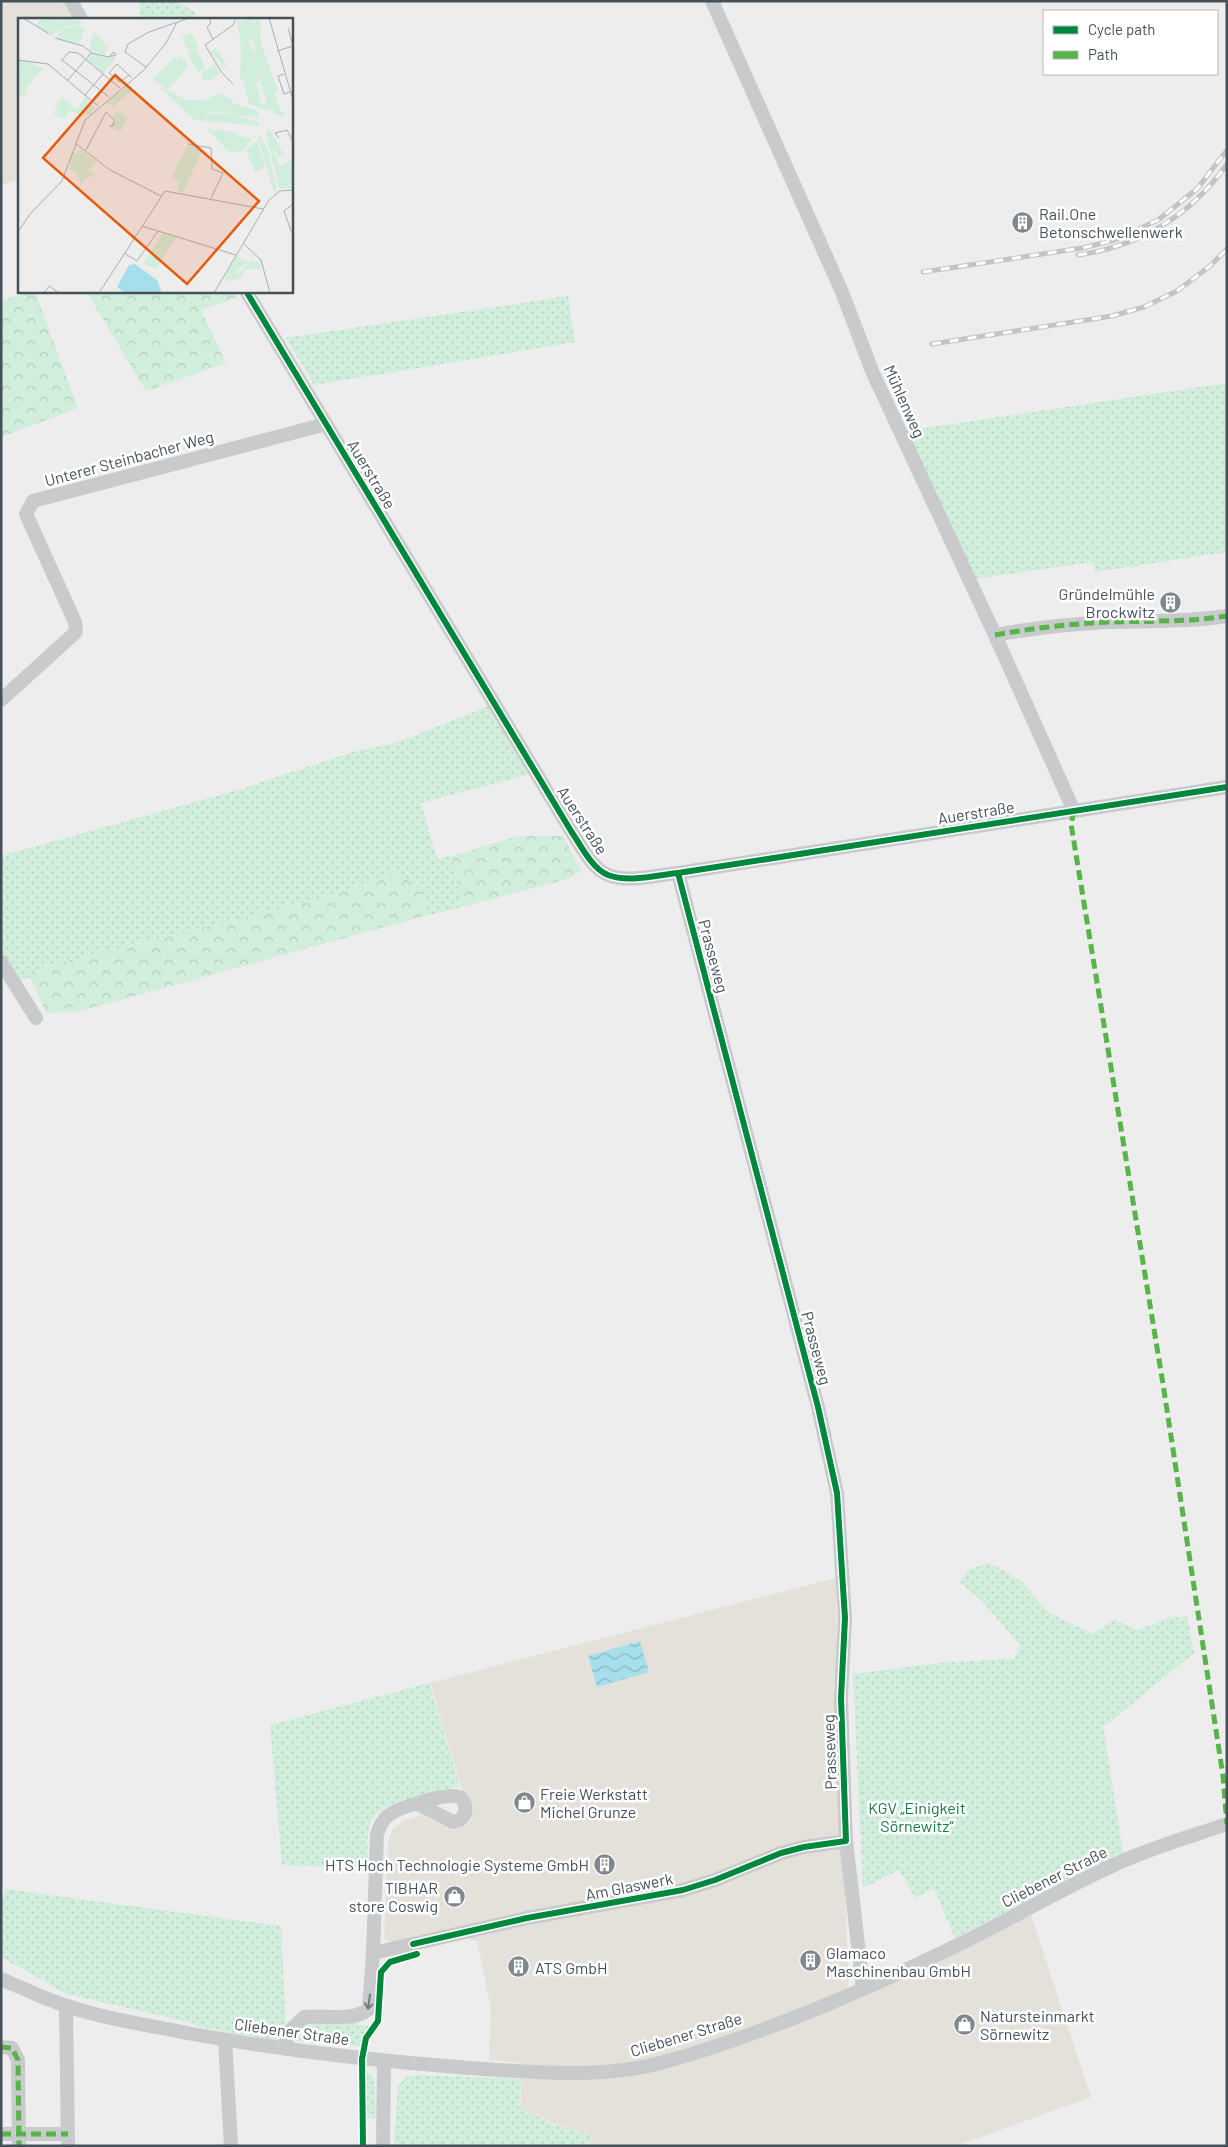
<svg xmlns="http://www.w3.org/2000/svg" width="1228" height="2147" viewBox="0 0 1228 2147" font-family="Barlow,sans-serif">
<style>
.commercial{fill:#e3e1da}
.grass{fill:url(#grass-dots)}
.forest{fill:url(#forest-crowns)}
.water{fill:url(#water-waves)}
.lines{fill:none;stroke-linecap:round;stroke-linejoin:round}
.minor{stroke:#c8cacc;stroke-width:14}
.rail-casing{stroke:#c3c4c6;stroke-width:5}
.rail{stroke:#fff;stroke-width:3;stroke-dasharray:9;stroke-linecap:butt}
.quiet{stroke:#57b448;stroke-width:5;stroke-dasharray:10 5;stroke-linecap:butt}
.cycleway-casing{stroke:#fff;stroke-width:9}
.cycleway{stroke:#00873e;stroke-width:6}
.oneway{stroke:#737b81}
.labels{text-anchor:middle;dominant-baseline:central;stroke-width:5;stroke-linejoin:round;paint-order:stroke}
.poi-label{font-size:16px;fill:#455059;stroke:#fff;text-anchor:start}
.street-label{font-size:16px;fill:#455059;stroke:#fff}
.park-label{font-size:16px;fill:#177945;stroke:#fff}
.inset-road{fill:none;stroke:#aaaeb2;stroke-width:1}
.view{fill:#e8590c;fill-opacity:0.15;stroke:#e8590c;stroke-width:2.5}
.inset-edge{fill:none;stroke:#455059;stroke-width:2.5}
</style>
<defs>
<pattern id="grass-dots" width="8" height="8" patternUnits="userSpaceOnUse" patternTransform="scale(1.25)"><rect width="8" height="8" fill="#d1eddb"/><path d="M2 2h.1M6 6h.1" fill="none" stroke="#b5cdbe" stroke-width="1.8" stroke-linecap="round"/></pattern>
<pattern id="forest-crowns" width="20" height="18" patternUnits="userSpaceOnUse" patternTransform="scale(1.25)"><rect width="20" height="18" fill="#d1eddb"/><path d="M2 6a3 3 0 1 1 6 0M12 15a3 3 0 1 1 6 0" fill="none" stroke="#b5cdbe"/></pattern>
<pattern id="water-waves" width="16" height="10" patternUnits="userSpaceOnUse" patternTransform="scale(1.25)"><rect width="16" height="10" fill="#a6dfeb"/><path d="M0 5q4-4 8 0t8 0" fill="none" stroke="#89b7c1"/></pattern>
</defs>
<rect width="100%" height="100%" fill="#eeeded"/>
<!-- commercial -->
<g class="commercial">
<polygon points="1,1 63,1 73,19 19,19 19,180 1,185"/>
<polygon points="836,1578 837,1663 849,2000 1031,1915 1091,2097 956,2146 591,2146 588,2134 552,2123 519,2107 521,2101 523,2063 489,2060 491,2009 477,1941 440,1933 391,1942 384,1938 388,1841 393,1829 405,1820 422,1815 453,1830 463,1827 471,1820 473,1808 461,1786 430,1683"/>
</g>
<!-- grass -->
<g class="grass">
<polygon points="138,1 177,1 196,13 194,19 141,19"/>
<polygon points="568,296 575,342 314,385 286,338"/>
<polygon points="1227,383 1227,552 1095,572 1093,562 973,579 905,431"/>
<polygon points="489,706 531,774 421,803 436,856 439,859 452,856 462,907 428,915 417,885 394,872 330,896 43,967 30,977 14,983 1,963 1,856 238,790 356,751 396,743"/>
<polygon points="990,1563 1020,1580 1048,1612 1092,1634 1115,1620 1138,1630 1169,1618 1187,1616 1194,1653 1105,1726 1103,1724 1123,1854 955,1938 934,1888 915,1898 899,1870 863,1888 853,1674 949,1662 1014,1659 1020,1645 982,1601 960,1582 969,1569"/>
<path d="M429,1683L460,1786C439,1791 385,1799 373,1818C365,1830 368,1854 368,1868L282,1865L270,1725Z"/>
<polygon points="5,1889 281,1926 286,2029 278,2041 199,2027 193,2023 67,1994 1,1957 1,1912"/>
<polygon points="359,2020 359,2025 369,2025 369,2032 361,2046 292,2041 301,2024"/>
<polygon points="365,2068 374,2079 376,2118 366,2118"/>
<polygon points="414,2075 522,2079 519,2107 552,2124 588,2134 591,2146 394,2146 398,2086 405,2078"/>
</g>
<!-- forest -->
<g class="forest">
<polygon points="86,291 234,291 238,297 201,310 226,363 146,391"/>
<polygon points="35,292 78,408 1,437 1,300"/>
<polygon points="518,836 563,836 581,871 568,879 462,907 452,856"/>
<polygon points="394,872 417,885 428,915 77,1012 46,1013 30,977 43,967 330,896"/>
</g>
<!-- water -->
<polygon class="water" points="640,1641 649,1672 597,1687 588,1656"/>
<g class="lines">
<!-- minor -->
<g class="minor">
<polyline points="71,1 81,19"/>
<polyline points="712,1 842,292 872,371 995,635 1074,811"/>
<path d="M246,291L571,831C580,844 592,869 608,875C628,883 657,875 678,873L1227,787"/>
<path d="M995,635C1033,628 1070,624 1109,622C1148,621 1187,622 1227,616"/>
<polyline points="1,700 76,632 75,622 26,514 33,501 326,424"/>
<polyline points="678,873 818,1407 837,1493 845,1618 841,1698 846,1841 863,1988"/>
<polyline points="1,962 36,1018"/>
<path d="M418,1804L453,1822L460,1820C468,1813 467,1805 460,1797C448,1792 399,1807 389,1815C382,1820 379,1827 377,1835L373,1953L527,1918L683,1890L715,1880L781,1853L804,1847L846,1841"/>
<path d="M1,1979C23,1988 44,1999 67,2006C106,2019 147,2025 187,2033C280,2050 374,2061 469,2068C536,2072 603,2080 668,2061C770,2032 873,1987 968,1940C1020,1914 1070,1884 1123,1861C1157,1846 1192,1836 1227,1824"/>
<polyline points="66,2006 68,2146"/>
<polyline points="225,2040 231,2146"/>
<polyline points="1,2047 12,2048 18,2060 19,2146"/>
<path d="M285,2048L288,2033L304,2017C324,2015 353,2022 369,2009L373,1953"/>
<polyline points="1,2134 68,2134"/>
<polyline points="383,2146 384,2061"/>
</g>
<defs>
<g id="rail">
<path d="M1078,255C1140,246 1191,215 1227,164"/>
<polyline points="923,272 1082,248 1115,240 1158,220 1197,189 1227,150"/>
<polyline points="932,344 1112,316 1144,307 1177,291 1210,266 1227,249"/>
</g>
</defs>
<!-- rail casing -->
<use href="#rail" class="rail-casing"/>
<!-- rail -->
<use href="#rail" class="rail"/>
<!-- quiet -->
<g class="quiet">
<path d="M995,635C1033,628 1070,624 1109,622C1148,621 1187,622 1227,616"/>
<polyline points="1074,811 1071,824 1163,1384 1223,1776 1227,1824"/>
<polyline points="1,2047 12,2048 18,2060 19,2146"/>
<polyline points="1,2134 68,2134"/>
</g>
<defs>
<g id="cycleway">
<path d="M246,291L571,831C580,844 592,869 608,875C628,883 657,875 678,873L1227,787"/>
<polyline points="413,1944 527,1918 683,1890 715,1880 781,1853 804,1847 846,1841 841,1698 845,1618 837,1493 818,1407 678,873"/>
<polyline points="363,2146 362,2059 366,2038 378,2021 381,1972 390,1962 417,1954"/>
</g>
</defs>
<!-- cycleway casing -->
<use href="#cycleway" class="cycleway-casing"/>
<!-- cycleway -->
<use href="#cycleway" class="cycleway"/>
</g>
<!-- one-way arrows -->
<defs><path id="oneway-shaft" d="M-6 0H5M1.5-3L5.5 0L1.5 3" fill="none" stroke-width="1.6" stroke-linecap="round" stroke-linejoin="round" transform="scale(1.25)"/></defs>
<use class="oneway" href="#oneway-shaft" transform="translate(369 2002) rotate(98)"/>
<!-- icons -->
<defs>
<symbol id="building-disc" viewBox="-11 -11 22 22"><circle r="9.5" fill="#80878d" stroke="#fff"/><path d="M-4-6H4V6H1V3H-1V6H-4ZM-2.5-4.3h1.7v1.8h-1.7ZM.8-4.3h1.7v1.8H.8ZM-2.5-1h1.7V.8h-1.7ZM.8-1h1.7V.8H.8Z" fill="#fff"/></symbol>
<symbol id="shop-disc" viewBox="-11 -11 22 22"><circle r="9.5" fill="#80878d" stroke="#fff"/><path d="M-5-2.5h2.3a2.7 3.5 0 0 1 5.4 0H5L5.5 6h-11ZM-1.5-2.5h3a1.5 2.3 0 0 0-3 0Z" fill="#fff"/></symbol>
</defs>
<g fill-rule="evenodd">
<use href="#building-disc" x="1010" y="210" width="25" height="25"/>
<use href="#building-disc" x="1158" y="590" width="25" height="25"/>
<use href="#shop-disc" x="512" y="1790" width="25" height="25"/>
<use href="#building-disc" x="592" y="1852" width="25" height="25"/>
<use href="#shop-disc" x="442" y="1884" width="25" height="25"/>
<use href="#building-disc" x="798" y="1948" width="25" height="25"/>
<use href="#building-disc" x="506" y="1954" width="25" height="25"/>
<use href="#shop-disc" x="952" y="2012" width="25" height="25"/>
</g>
<g class="labels">
<!-- poi labels -->
<g class="poi-label">
<text x="1039" y="213">Rail.One<tspan x="1039" dy="18">Betonschwellenwerk</tspan></text>
<text x="1155" y="593" text-anchor="end">Gründelmühle<tspan x="1155" dy="18">Brockwitz</tspan></text>
<text x="540" y="1793">Freie Werkstatt<tspan x="540" dy="18">Michel Grunze</tspan></text>
<text x="589" y="1864" text-anchor="end">HTS Hoch Technologie Systeme GmbH</text>
<text x="438" y="1887" text-anchor="end">TIBHAR<tspan x="438" dy="18">store Coswig</tspan></text>
<text x="826" y="1952">Glamaco<tspan x="826" dy="18">Maschinenbau GmbH</tspan></text>
<text x="535" y="1967">ATS GmbH</text>
<text x="980" y="2015">Natursteinmarkt<tspan x="980" dy="18">Sörnewitz</tspan></text>
</g>
<!-- street labels -->
<g class="street-label">
<text transform="translate(905 401) rotate(66)">Mühlenweg</text>
<text transform="translate(129 458) rotate(-15)">Unterer Steinbacher Weg</text>
<text transform="translate(372 474) rotate(59)">Auerstraße</text>
<text transform="translate(976 812) rotate(-9)">Auerstraße</text>
<text transform="translate(583 820) rotate(57)">Auerstraße</text>
<text transform="translate(714 956) rotate(75)">Prasseweg</text>
<text transform="translate(817 1348) rotate(75)">Prasseweg</text>
<text transform="translate(829 1752) rotate(-92)">Prasseweg</text>
<text transform="translate(1054 1876) rotate(-27)">Cliebener Straße</text>
<text transform="translate(629 1886) rotate(-11)">Am Glaswerk</text>
<text transform="translate(292 2031) rotate(8)">Cliebener Straße</text>
<text transform="translate(686 2034) rotate(-17)">Cliebener Straße</text>
</g>
<!-- park labels -->
<g class="park-label">
<text x="917" y="1807">KGV „Einigkeit<tspan x="917" dy="18">Sörnewitz“</tspan></text>
</g>
</g>
<!-- overview -->
<g transform="translate(18 18)">
<rect width="275" height="275" fill="#eeeded"/>
<path d="M24,0H43V8L45,0H57L65,6L48,8L33,18L17,7ZM237,0H242L243,25L260,73L256,75L263,93L268,96L265,99L256,95L251,87L252,93L245,91L244,86L249,84L237,51V24L230,22V12L235,4L237,7ZM59,7L67,10L61,26L37,20L45,11ZM76,14L90,29L86,37L71,31ZM179,31L187,50L180,55L170,35ZM74,36L95,39L98,41L85,55L68,41ZM163,38L170,49L150,72L135,61L157,39L159,42ZM2,43H16L15,47L25,50L6,73L10,77L9,79L0,77ZM197,46L202,56L191,63L185,61L183,55ZM110,68L114,73L95,89L88,84ZM140,68L169,82H187L201,75L215,82L214,85L239,92L242,100L199,94L183,95L216,97L241,104L240,108L177,102ZM44,79L58,91L68,79L77,90L71,97L63,98L51,92L47,101L36,97L33,104L41,83ZM99,93L109,100L103,113L94,110L97,103L94,99ZM188,110L217,114V117L235,121L222,135L210,133ZM252,111L266,137L261,139L255,131L261,148L275,142V170L261,171L248,114ZM239,123L247,149L237,154L228,132ZM174,127L185,130L165,175L158,173L162,164L153,161L159,158ZM63,131L78,143L70,154L79,156L67,161L63,168L60,156L51,150L55,134L59,135ZM145,215L159,219L138,251L125,245ZM219,238L230,244L215,256L209,254Z" fill="#d1eddb"/>
<path d="M219,0L222,3L237,0L230,13V22L239,42L237,52L241,64L238,65L245,91L231,86L225,61L222,60L223,29ZM173,15L181,29L174,33L169,31L164,19ZM198,30L209,47L204,50L201,42L192,34ZM242,118L250,131L259,174L256,175L240,119ZM170,127L173,129L159,159L154,158ZM234,242L237,245L241,242L243,251H228L223,259L210,264L206,258L209,254L220,255Z" fill="#d1eddb"/>
<path d="M117,246L139,262L144,275H107L99,269L111,247Z" fill="#a6dfeb"/>
<path class="inset-road" d="M5,0L30,15M191,0L193,5L189,9L195,21M251,0L275,82M270,10L275,28M37,20L65,28L74,35M0,33V42L30,46L80,88M259,33L275,28M44,42L58,53M43,43L51,34L60,35L102,70M128,49L107,34L110,26L131,14L171,0M58,53L91,79M266,56L260,58L266,76L272,74M111,57L102,64L91,55L99,46L114,60M50,62L73,35L91,39L92,38H95L98,37V36L95,34L93,38M215,66L204,55L187,27L215,7L218,0M67,77L85,56M261,120L257,115L269,112L275,124M57,125L92,152L143,178M170,126L193,130L194,151L205,155L193,180M68,132L88,94L96,102V104L95,107L94,108L92,109L95,106M124,208L218,237M273,213L266,193L275,186M0,214L12,196L44,163L67,102L125,53L148,25L159,4M225,225L243,242L252,275M106,235L119,243L140,213M26,275L31,268L41,275M81,275L147,173L245,191M196,275L251,182L262,173L275,172"/>
<path class="view" d="M97,57L241,183L169,266L25,140Z"/>
<rect width="275" height="275" class="inset-edge"/>
</g>
<!-- border -->
<rect width="1228" height="2147" fill="none" stroke="#455059" stroke-width="5"/>
<!-- legend -->
<rect x="1043" y="10" width="175" height="65" fill="#ffffff" stroke="#b5b9bd"/>
<rect x="1053" y="26" width="25" height="8" fill="#00873e" stroke="#b5b9bd"/>
<text x="1088" y="35" font-size="15" fill="#455059">Cycle path</text>
<rect x="1053" y="51" width="25" height="8" fill="#57b448" stroke="#b5b9bd"/>
<text x="1088" y="60" font-size="15" fill="#455059">Path</text>
</svg>
